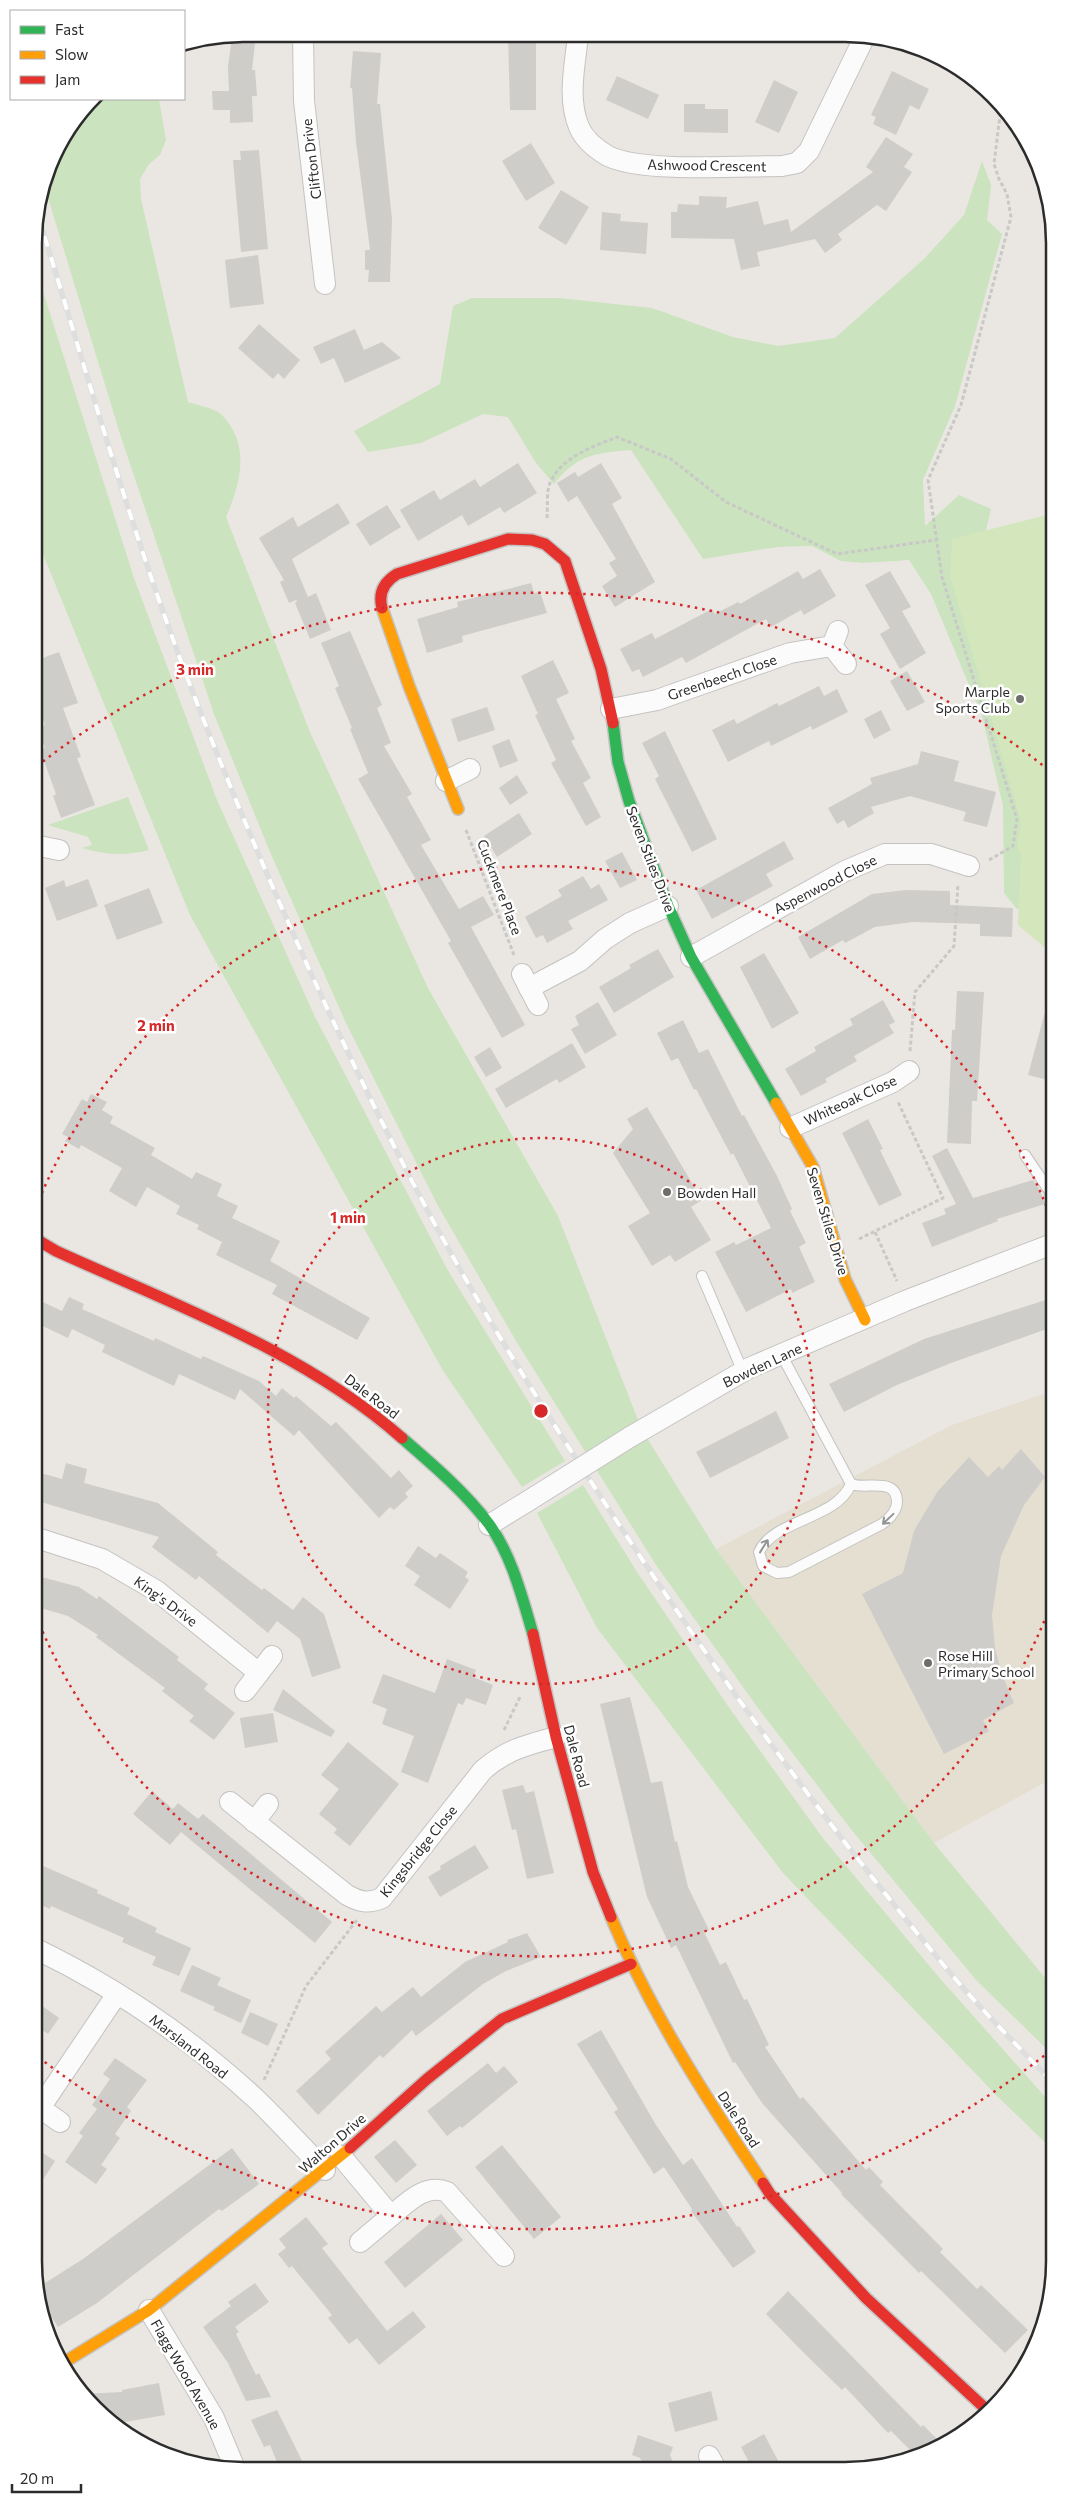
<svg xmlns="http://www.w3.org/2000/svg" width="1089" height="2504" viewBox="0 0 1089 2504" font-family="Commissioner,sans-serif">
<style>
.education{fill:#e4dfd1}
.green{fill:#cbe3be}
.pitch{fill:#d3e6bc}
.building{fill:#cfcdc9}
.lines{fill:none;stroke-linecap:round;stroke-linejoin:round}
.lane-casing{stroke:#c4c3c2;stroke-width:12}
.street-casing{stroke:#c4c3c2;stroke-width:22}
.fast-casing{stroke:#c4c3c2;stroke-width:14}
.slow-casing{stroke:#c4c3c2;stroke-width:14}
.jam-casing{stroke:#c4c3c2;stroke-width:14}
.path{stroke:#c8c8c7;stroke-width:3;stroke-dasharray:4 2.5;stroke-linecap:butt}
.lane{stroke:#fcfbfb;stroke-width:10}
.street{stroke:#fcfbfb;stroke-width:20}
.fast{stroke:#30b455;stroke-width:11}
.slow{stroke:#ff9f0a;stroke-width:11}
.jam{stroke:#e5322d;stroke-width:11}
.rail-casing{stroke:#dededf;stroke-width:5.5}
.rail{stroke:#fff;stroke-width:4;stroke-dasharray:11;stroke-linecap:butt}
.street-bridge-casing{stroke:#c4c3c2;stroke-width:22;stroke-linecap:butt}
.street-bridge{stroke:#fcfbfb;stroke-width:20}
.oneway{stroke:#949494}
.ring{fill:none;stroke:#d62828;stroke-width:2.5;stroke-dasharray:2.5 5}
.poi-dot{fill:#6e6d6c;stroke:#fff;stroke-width:2}
.labels{text-anchor:middle;dominant-baseline:central;stroke-width:5;stroke-linejoin:round;paint-order:stroke}
.street-label{font-size:14px;fill:#2c2c2c;stroke:#fff}
.poi-label{font-size:14px;fill:#2c2c2c;stroke:#fff;text-anchor:start}
.rim{fill:none;stroke:#2c2c2c;stroke-width:2.5}
.centre{fill:#d62828;stroke:#fff;stroke-width:2.5}
.ring-label{font-size:15px;text-anchor:middle;font-weight:bold;fill:#d62828;stroke:#fff;stroke-width:5;stroke-linejoin:round;paint-order:stroke}
</style>
<rect width="100%" height="100%" fill="#eae7e2"/>
<!-- education -->
<polygon class="education" points="1055,1390 1055,1777 934,1843 716,1549 952,1425"/>
<!-- green -->
<g class="green">
<path d="M95,99H159L166,140L160,155L149,164L140,179L141,199L188,402C197,405 214,408 221,414C251,444 241,483 226,517L310,732L428,988L558,1216L642,1430L716,1549L934,1843L1055,1990V2057L977,1981L850,1828L758,1708L656,1565L516,1341L437,1204L346,1023L270,852L214,714L121,437L45,188L55,151Z"/>
<path d="M982,161L991,185L987,220L1002,234L955,406L923,480L925,526L959,495L991,509L982,547L1045,920L1016,908L1004,893L1003,806L982,716L931,594L909,560L864,563L841,561L812,546L777,547L703,559L631,450C595,453 578,454 554,484L536,463L508,417L483,414L421,443L368,452L354,431L440,384L453,306L472,298H559L652,308L733,337L778,346L835,338L924,259L964,215Z"/>
<polygon points="34,263 134,578 217,800 315,1017 447,1269 565,1461 522,1487 442,1369 190,915 34,532"/>
<path d="M128,797L149,850C125,856 106,855 82,848L92,845L88,837L48,825Z"/>
<polygon points="583,1485 637,1572 728,1706 822,1837 937,1975 1055,2108 1055,2152 998,2097 783,1873 597,1628 537,1513"/>
</g>
<!-- pitch -->
<polygon class="pitch" points="1055,513 1055,956 1018,925 1021,853 1017,848 1021,821 950,576 952,539"/>
<!-- building -->
<g class="building">
<polygon points="243,34 256,34 252,70 255,70 257,96 252,96 253,122 230,123 230,110 213,110 212,91 229,91 228,67 232,36"/>
<polygon points="508,35 536,36 536,110 510,110"/>
<polygon points="353,51 381,53 377,104 380,104 392,219 390,282 368,282 369,270 365,270 365,250 370,250 356,142 352,88 350,88"/>
<polygon points="892,71 929,89 919,110 910,105 896,135 873,124 876,117 871,115"/>
<polygon points="617,76 659,95 648,119 606,100"/>
<polygon points="774,80 798,92 779,133 755,122"/>
<polygon points="684,104 705,104 705,109 728,109 728,133 684,132"/>
<polygon points="886,137 913,154 904,167 912,172 886,211 877,205 838,234 842,240 825,253 815,239 757,252 760,266 741,270 734,239 671,238 671,212 677,212 678,204 699,205 699,196 727,197 726,208 758,201 764,225 788,219 791,232 873,172 866,167"/>
<polygon points="531,143 555,183 526,201 502,161"/>
<polygon points="259,150 268,249 241,252 233,160 241,160 240,151"/>
<polygon points="561,190 589,207 566,245 538,228"/>
<polygon points="602,212 621,214 620,221 648,223 646,254 600,250"/>
<polygon points="258,255 264,304 230,308 225,260"/>
<polygon points="259,324 300,360 284,379 278,373 273,379 238,348"/>
<polygon points="355,329 364,350 382,342 401,358 345,383 334,358 321,364 313,347"/>
<polygon points="518,463 537,493 504,513 500,507 468,526 462,515 418,541 400,510 434,490 440,500 475,479 480,487"/>
<polygon points="601,463 622,498 612,504 655,582 615,607 602,586 617,576 609,563 616,559 577,496 568,502 557,483 575,472 578,477"/>
<polygon points="338,503 350,523 292,559 308,597 316,593 331,630 310,639 295,603 297,601 296,600 289,603 280,582 284,580 259,538 293,517 298,527"/>
<polygon points="387,505 401,527 370,546 356,524"/>
<polygon points="820,569 836,596 804,615 801,610 771,627 766,619 686,663 682,657 643,677 639,669 632,672 620,649 652,633 655,639 712,609 715,614 738,602 740,604 798,571 803,579"/>
<polygon points="890,571 911,607 902,611 926,653 900,669 880,634 890,628 865,585"/>
<polygon points="531,583 534,593 540,592 547,613 462,636 463,642 427,653 417,619 458,607 457,602"/>
<polygon points="350,631 382,705 377,708 391,743 384,746 412,794 407,797 431,840 421,845 459,909 483,896 494,915 471,927 525,1025 502,1038 448,943 451,941 358,779 368,773 350,729 352,728 335,688 339,686 321,643"/>
<polygon points="59,652 78,703 63,708 81,757 77,758 95,805 61,818 53,796 56,794 40,750 45,748 38,728 45,725 34,695 34,661"/>
<polygon points="553,660 569,693 556,699 575,739 571,741 591,778 583,783 601,817 586,826 551,763 556,760 535,715 538,714 521,676"/>
<polygon points="907,671 925,702 907,711 890,681"/>
<polygon points="819,686 824,696 837,689 848,712 812,730 811,726 771,746 769,741 728,762 712,730 734,719 737,724 777,703 779,706"/>
<polygon points="487,707 495,730 458,742 451,719"/>
<polygon points="881,710 891,730 874,739 864,719"/>
<polygon points="665,731 717,839 692,852 655,779 659,776 642,743"/>
<polygon points="509,739 518,761 500,768 492,746"/>
<polygon points="921,751 959,761 954,781 996,792 987,827 963,821 966,812 910,796 871,807 874,813 848,828 844,820 837,824 828,808 872,784 870,778 918,764"/>
<polygon points="517,775 528,793 510,805 499,788"/>
<polygon points="519,813 532,834 497,857 484,836"/>
<polygon points="784,841 794,859 766,874 773,886 712,919 696,890"/>
<polygon points="622,852 637,880 620,888 605,861"/>
<polygon points="583,876 591,889 599,884 608,900 568,921 573,929 547,943 543,935 536,938 525,917 562,896 558,890"/>
<polygon points="88,879 98,906 57,921 45,888 64,880 66,887"/>
<polygon points="149,888 163,923 117,940 104,905"/>
<polygon points="906,890 950,891 950,905 1013,908 1012,937 980,936 980,924 913,922 875,927 845,943 843,940 810,959 798,937 872,894"/>
<polygon points="658,949 674,977 614,1013 599,987 631,968 629,965"/>
<polygon points="764,953 799,1013 772,1029 740,967"/>
<polygon points="957,991 984,992 977,1101 972,1101 971,1144 947,1143 952,1030 955,1030"/>
<polygon points="1049,997 1055,998 1055,1082 1028,1075"/>
<polygon points="883,1000 895,1022 889,1025 894,1033 854,1056 857,1061 825,1079 827,1082 801,1096 785,1069 816,1051 814,1047 853,1025 850,1019"/>
<polygon points="598,1002 617,1035 585,1054 571,1029 579,1025 575,1016"/>
<polygon points="683,1020 699,1053 708,1049 742,1116 744,1115 777,1176 792,1209 790,1211 806,1243 799,1247 815,1282 792,1293 791,1289 746,1312 715,1252 734,1242 736,1245 771,1228 733,1153 731,1155 696,1089 694,1090 678,1058 671,1061 657,1033"/>
<polygon points="572,1043 586,1067 559,1083 557,1079 506,1108 495,1089"/>
<polygon points="490,1047 502,1068 486,1077 474,1057"/>
<polygon points="91,1094 107,1102 102,1110 113,1117 110,1123 155,1148 151,1155 192,1179 196,1172 222,1184 217,1196 238,1206 232,1218 280,1241 270,1261 370,1318 357,1340 272,1294 277,1285 216,1255 222,1242 197,1229 199,1225 176,1214 180,1206 147,1187 136,1207 109,1191 122,1168 81,1145 79,1149 65,1141 68,1137 62,1134 82,1099 87,1102"/>
<polygon points="647,1107 702,1200 691,1207 711,1240 675,1262 670,1255 652,1266 628,1226 650,1213 613,1153 633,1129 627,1119"/>
<polygon points="868,1119 883,1149 880,1150 902,1195 879,1206 842,1133"/>
<polygon points="947,1148 973,1198 1033,1180 1040,1190 1045,1204 997,1219 998,1221 932,1247 922,1223 946,1214 944,1209 956,1204 932,1156"/>
<polygon points="69,1297 84,1304 82,1309 154,1341 155,1338 201,1359 203,1356 259,1381 276,1396 282,1388 294,1398 296,1396 331,1426 336,1422 391,1478 399,1470 413,1486 405,1493 408,1497 394,1510 390,1507 379,1518 299,1430 294,1436 240,1389 235,1400 179,1374 174,1386 102,1352 105,1345 72,1329 68,1338 34,1322 34,1298 62,1311"/>
<polygon points="1055,1297 1055,1326 951,1363 897,1385 844,1412 829,1384 924,1339"/>
<polygon points="776,1411 789,1438 710,1478 696,1452"/>
<polygon points="1021,1449 1045,1477 1024,1505 1001,1556 992,1615 995,1648 1003,1677 1014,1703 983,1720 989,1731 944,1754 862,1594 903,1573 914,1531 925,1512 938,1491 969,1457 988,1477 999,1466 1002,1470"/>
<polygon points="66,1463 87,1469 84,1483 158,1503 218,1552 216,1555 262,1590 264,1588 293,1610 303,1597 324,1614 341,1668 312,1677 300,1639 277,1621 268,1633 199,1576 196,1580 152,1547 159,1537 34,1500 34,1471 62,1479"/>
<polygon points="418,1546 436,1558 440,1553 468,1572 465,1577 469,1580 450,1609 414,1585 420,1576 405,1566"/>
<polygon points="34,1575 79,1587 97,1599 99,1596 179,1657 177,1660 208,1684 204,1689 235,1713 214,1740 189,1721 194,1716 162,1691 165,1688 96,1637 98,1635 68,1616 34,1606"/>
<polygon points="447,1659 476,1670 473,1677 493,1685 486,1705 466,1698 463,1705 458,1703 428,1783 401,1772 414,1736 382,1724 387,1709 372,1703 383,1674 435,1693"/>
<polygon points="283,1689 335,1731 331,1737 273,1710"/>
<polygon points="630,1697 651,1783 662,1781 675,1842 677,1841 688,1887 709,1930 704,1932 720,1965 726,1962 744,2000 747,1999 769,2045 765,2047 800,2099 803,2097 866,2170 869,2167 883,2182 880,2185 943,2249 940,2252 977,2289 981,2285 1028,2330 1005,2353 921,2271 919,2273 841,2194 842,2193 762,2103 735,2062 733,2063 676,1945 671,1948 647,1897 600,1704"/>
<polygon points="273,1713 278,1742 245,1748 240,1718"/>
<polygon points="348,1742 399,1784 350,1846 334,1833 337,1829 319,1814 339,1789 321,1775"/>
<polygon points="523,1785 526,1793 534,1791 554,1873 527,1879 516,1829 512,1830 502,1790"/>
<polygon points="152,1791 173,1809 178,1803 198,1819 203,1814 332,1922 315,1943 181,1832 170,1845 133,1814"/>
<polygon points="475,1845 489,1868 440,1897 428,1877 441,1869 440,1866"/>
<polygon points="34,1862 98,1890 97,1893 130,1908 127,1914 157,1928 155,1932 191,1948 179,1976 152,1965 156,1957 122,1942 124,1938 51,1906 50,1909 34,1902"/>
<polygon points="527,1933 541,1957 506,1971 483,1984 416,2036 412,2030 383,2058 380,2055 318,2115 296,2091 331,2059 325,2052 376,2006 382,2012 413,1987 421,1997 465,1962 508,1942 507,1940"/>
<polygon points="192,1965 221,1978 217,1985 251,2000 241,2023 213,2010 215,2007 180,1991"/>
<polygon points="34,2000 59,2018 48,2034 34,2024"/>
<polygon points="250,2012 278,2024 268,2046 241,2033"/>
<polygon points="601,2030 656,2125 683,2165 692,2158 737,2227 739,2226 756,2252 733,2268 691,2211 692,2209 664,2167 654,2174 614,2112 618,2109 577,2044"/>
<polygon points="115,2058 147,2080 127,2107 131,2111 115,2134 120,2138 101,2165 107,2169 96,2184 65,2162 83,2136 79,2133 97,2109 92,2105 110,2079 103,2074"/>
<polygon points="488,2063 496,2073 504,2066 518,2082 462,2128 460,2126 447,2136 427,2111"/>
<polygon points="395,2140 417,2165 396,2183 374,2157"/>
<polygon points="502,2145 561,2217 534,2239 475,2167"/>
<polygon points="34,2147 55,2161 34,2194"/>
<polygon points="232,2148 259,2184 222,2211 219,2209 97,2303 58,2327 38,2296 37,2288 83,2259"/>
<polygon points="441,2214 463,2240 405,2288 384,2262"/>
<polygon points="306,2217 328,2244 322,2248 387,2331 413,2311 426,2327 379,2365 357,2338 349,2344 328,2318 332,2315 292,2266 289,2268 278,2254 286,2248 279,2239"/>
<polygon points="255,2283 269,2302 235,2327 239,2332 236,2334 256,2375 259,2373 271,2397 246,2401 228,2363 203,2327 231,2306 228,2302"/>
<polygon points="788,2291 921,2427 923,2425 942,2444 916,2456 891,2431 888,2433 845,2387 842,2390 802,2351 766,2314"/>
<polygon points="159,2383 165,2415 114,2424 105,2418 84,2394 122,2392 122,2390"/>
<polygon points="711,2391 718,2420 675,2432 668,2403"/>
<polygon points="277,2410 305,2467 279,2467 270,2445 264,2447 251,2420"/>
<polygon points="764,2434 783,2470 753,2470 741,2447"/>
<polygon points="638,2435 673,2447 670,2455 676,2469 646,2469 640,2458 632,2455"/>
</g>
<g class="lines">
<defs>
<g id="lane">
<polyline points="1025,1155 1055,1199"/>
<polyline points="702,1276 743,1372"/>
<path d="M781,1354L851,1484C865,1490 897,1476 897,1502C897,1512 889,1519 882,1524L789,1572L777,1573L763,1566L759,1552C774,1519 836,1520 851,1484"/>
</g>
<g id="street">
<polyline points="303,34 304,101 325,284"/>
<path d="M578,36C575,64 567,99 579,127C584,139 596,149 608,156C642,173 741,166 782,166L797,163L809,151L864,38"/>
<polyline points="838,631 832,646 846,664"/>
<polyline points="611,709 657,700 790,653 832,646"/>
<polyline points="446,781 470,769"/>
<polyline points="34,845 59,850"/>
<polyline points="691,957 845,871 885,854 931,854 969,866"/>
<polyline points="522,974 538,1005"/>
<polyline points="529,988 580,961 605,939 630,923 668,906"/>
<polyline points="790,1128 893,1082 909,1071"/>
<polyline points="630,1437 749,1368 905,1301 1055,1243"/>
<polyline points="489,1525 528,1501"/>
<polyline points="34,1537 102,1559 157,1591 259,1673"/>
<polyline points="245,1691 272,1656"/>
<path d="M230,1802L347,1895C360,1902 368,1904 382,1898L483,1770C506,1750 526,1745 556,1737"/>
<polyline points="254,1822 268,1804"/>
<path d="M34,1948C115,1987 190,2038 256,2099C280,2122 302,2147 325,2170"/>
<polyline points="34,2104 60,2122"/>
<polyline points="40,2108 117,1994"/>
<path d="M341,2156L391,2216C407,2203 425,2183 447,2192L504,2256"/>
<polyline points="360,2242 391,2216"/>
<polyline points="149,2310 214,2418 234,2466"/>
<polyline points="709,2456 716,2469"/>
</g>
<g id="fast">
<polyline points="613,723 618,762 629,801 668,906 691,957 776,1103"/>
<path d="M402,1438C432,1464 465,1492 489,1524C512,1556 522,1597 533,1634"/>
</g>
<g id="slow">
<polyline points="382,608 409,686 458,809"/>
<polyline points="776,1103 813,1167 845,1279 865,1320"/>
<path d="M611,1917C650,2011 706,2098 763,2183"/>
<polyline points="63,2363 149,2310 350,2148"/>
</g>
<g id="jam">
<path d="M382,608C378,593 384,582 397,574L508,539L532,540L545,544L565,561L601,669L613,723"/>
<path d="M34,1238L56,1251C175,1305 303,1351 402,1438"/>
<polyline points="533,1634 556,1737 593,1872 611,1917"/>
<polyline points="350,2148 427,2079 502,2019 631,1964"/>
<polyline points="763,2183 770,2194 866,2298 988,2411"/>
</g>
</defs>
<!-- lane casing -->
<use href="#lane" class="lane-casing"/>
<!-- street casing -->
<use href="#street" class="street-casing"/>
<!-- fast casing -->
<use href="#fast" class="fast-casing"/>
<!-- slow casing -->
<use href="#slow" class="slow-casing"/>
<!-- jam casing -->
<use href="#jam" class="jam-casing"/>
<!-- path -->
<g class="path">
<path d="M547,518C548,508 546,492 550,483C562,456 593,447 617,437L671,459L726,502L837,554L936,540"/>
<polyline points="466,830 514,955"/>
<polyline points="989,860 1013,846 1017,819 942,577 928,480 961,405 1011,217 1007,194 999,179 994,164 1001,107"/>
<polyline points="910,1051 915,992 954,946 958,884"/>
<polyline points="875,1232 897,1281"/>
<polyline points="859,1239 943,1198 898,1102"/>
<polyline points="504,1730 521,1695"/>
<polyline points="264,2080 306,1986 357,1920"/>
</g>
<!-- lane -->
<use href="#lane" class="lane"/>
<!-- street -->
<use href="#street" class="street"/>
<!-- fast -->
<use href="#fast" class="fast"/>
<!-- slow -->
<use href="#slow" class="slow"/>
<!-- jam -->
<use href="#jam" class="jam"/>
<defs>
<path id="rail" d="M38,215C88,377 134,541 195,698C259,862 331,1025 412,1181C473,1299 545,1412 618,1523C720,1678 832,1833 952,1975C984,2013 1021,2049 1055,2085"/>
</defs>
<!-- rail casing -->
<use href="#rail" class="rail-casing"/>
<!-- rail -->
<use href="#rail" class="rail"/>
<defs>
<polyline id="street-bridge" points="528,1501 630,1437"/>
</defs>
<!-- street-bridge casing -->
<use href="#street-bridge" class="street-bridge-casing"/>
<!-- street-bridge -->
<use href="#street-bridge" class="street-bridge"/>
</g>
<!-- one-way arrows -->
<defs><path id="oneway-shaft" d="M-6 0H5M1.5-3L5.5 0L1.5 3" fill="none" stroke-width="1.6" stroke-linecap="round" stroke-linejoin="round" transform="scale(1.25)"/></defs>
<g class="oneway">
<use href="#oneway-shaft" transform="translate(888 1519) rotate(137)"/>
<use href="#oneway-shaft" transform="translate(764 1546) rotate(-58)"/>
</g>
<!-- distance rings -->
<g class="ring">
<circle cx="541" cy="1411" r="273"/>
<path d="M1055 1593A545 545 0 0 1 34 1611M36 1207A545 545 0 0 1 1055 1229"/>
<path d="M1050 2051A818 818 0 0 1 37 2056M37 766A818 818 0 0 1 1050 771"/>
</g>
<!-- markers -->
<g class="poi-dot">
<circle cx="1020" cy="699" r="5"/>
<circle cx="667" cy="1192" r="5"/>
<circle cx="928" cy="1663" r="5"/>
</g>
<g class="labels">
<!-- street labels -->
<g class="street-label">
<text transform="translate(311 159) rotate(-97)">Clifton Drive</text>
<text transform="translate(707 165) rotate(1)">Ashwood Crescent</text>
<text transform="translate(722 677) rotate(-19)">Greenbeech Close</text>
<text transform="translate(651 859) rotate(69)">Seven Stiles Drive</text>
<text transform="translate(825 884) rotate(-27)">Aspenwood Close</text>
<text transform="translate(500 887) rotate(69)">Cuckmere Place</text>
<text transform="translate(850 1100) rotate(-25)">Whiteoak Close</text>
<text transform="translate(828 1221) rotate(73)">Seven Stiles Drive</text>
<text transform="translate(762 1365) rotate(-25)">Bowden Lane</text>
<text transform="translate(372 1396) rotate(37)">Dale Road</text>
<text transform="translate(166 1601) rotate(36)">King's Drive</text>
<text transform="translate(577 1756) rotate(75)">Dale Road</text>
<text transform="translate(418 1851) rotate(-51)">Kingsbridge Close</text>
<text transform="translate(189 2046) rotate(38)">Marsland Road</text>
<text transform="translate(739 2119) rotate(57)">Dale Road</text>
<text transform="translate(332 2143) rotate(-41)">Walton Drive</text>
<text transform="translate(186 2374) rotate(60)">Flagg Wood Avenue</text>
</g>
<!-- poi labels -->
<g class="poi-label">
<text x="1010" y="691" text-anchor="end">Marple<tspan x="1010" dy="16">Sports Club</tspan></text>
<text x="677" y="1192">Bowden Hall</text>
<text x="938" y="1655">Rose Hill<tspan x="938" dy="16">Primary School</tspan></text>
</g>
</g>
<!-- crop -->
<path d="M0 0H1089V2504H0ZM243 42H845A201 201 0 0 1 1046 243V2261A201 201 0 0 1 845 2462H243A201 201 0 0 1 42 2261V243A201 201 0 0 1 243 42Z" fill="#fff" fill-rule="evenodd"/>
<path class="rim" d="M243 42H845A201 201 0 0 1 1046 243V2261A201 201 0 0 1 845 2462H243A201 201 0 0 1 42 2261V243A201 201 0 0 1 243 42Z"/>
<circle cx="541" cy="1411" r="8" class="centre"/>
<g class="ring-label">
<text x="195" y="675">3 min</text>
<text x="156" y="1031">2 min</text>
<text x="348" y="1223">1 min</text>
</g>
<!-- legend -->
<rect x="10" y="10" width="175" height="90" fill="#ffffff" stroke="#ababab"/>
<rect x="20" y="26" width="25" height="8" fill="#30b455" stroke="#ababab"/>
<text x="55" y="35" font-size="15" fill="#2c2c2c">Fast</text>
<rect x="20" y="51" width="25" height="8" fill="#ff9f0a" stroke="#ababab"/>
<text x="55" y="60" font-size="15" fill="#2c2c2c">Slow</text>
<rect x="20" y="76" width="25" height="8" fill="#e5322d" stroke="#ababab"/>
<text x="55" y="85" font-size="15" fill="#2c2c2c">Jam</text>
<!-- scale -->
<path d="M12 2484v8h69v-8" fill="none" stroke="#2c2c2c" stroke-width="2.5"/>
<text x="20" y="2484" font-size="15" fill="#2c2c2c" stroke="#ffffff" stroke-width="4" paint-order="stroke">20 m</text>
</svg>
